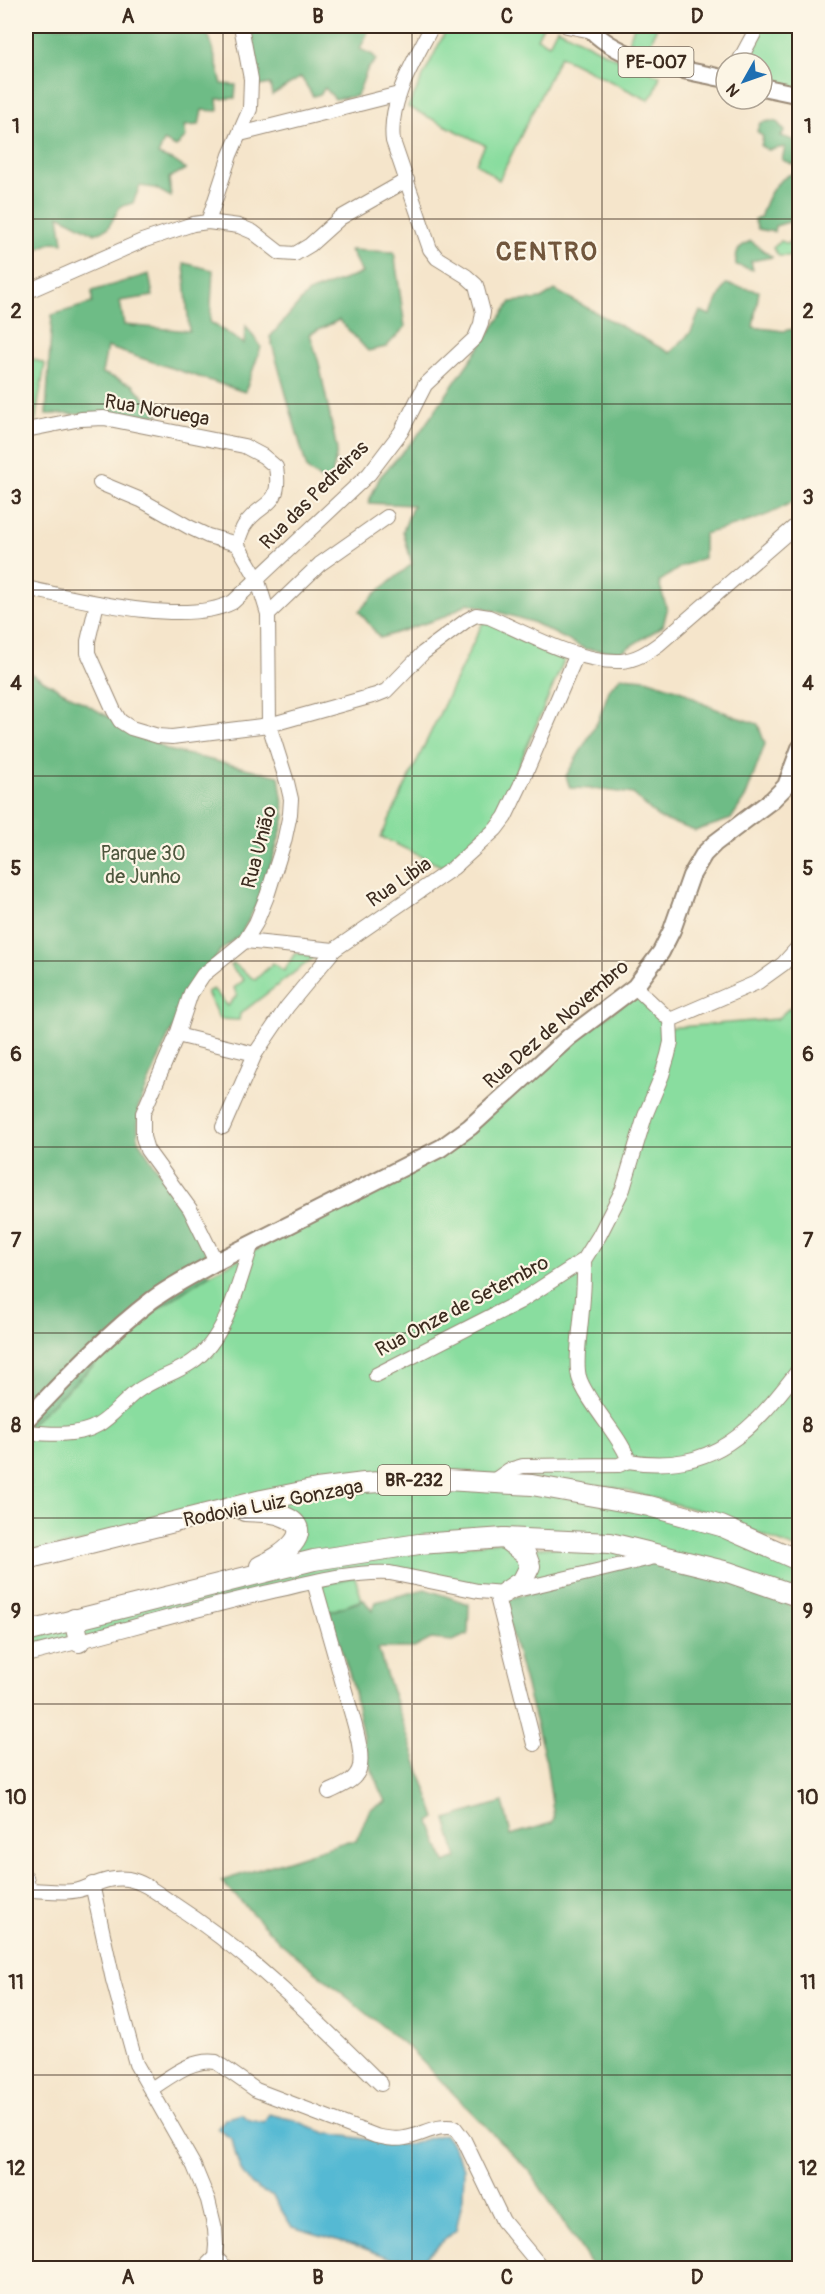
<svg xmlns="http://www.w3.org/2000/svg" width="825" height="2294" viewBox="0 0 825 2294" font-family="Pangolin,sans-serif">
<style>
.green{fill:#89dd9f;stroke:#62845e;stroke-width:1.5}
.forest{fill:#6ebc86;stroke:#547352;stroke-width:1.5}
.water{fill:#55b9d3;stroke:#487278;stroke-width:1.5}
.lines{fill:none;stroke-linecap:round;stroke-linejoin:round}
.minor-casing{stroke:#988874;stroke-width:16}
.major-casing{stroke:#988874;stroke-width:20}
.highway-casing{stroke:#988874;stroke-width:22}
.minor{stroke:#fff;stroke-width:14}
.major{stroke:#fff;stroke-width:16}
.highway{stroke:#fff;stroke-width:20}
.grid{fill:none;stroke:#3b2a1e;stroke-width:1.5;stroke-opacity:0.55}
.labels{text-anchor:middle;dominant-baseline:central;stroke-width:4.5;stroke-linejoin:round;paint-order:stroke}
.shield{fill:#fcf5e5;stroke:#75675a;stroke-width:1.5}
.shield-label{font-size:18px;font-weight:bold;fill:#3b2a1e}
.street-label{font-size:20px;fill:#3b2a1e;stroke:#fcf5e5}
.park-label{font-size:20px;fill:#4e573e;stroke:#fcf5e5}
.district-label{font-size:26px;font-weight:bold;letter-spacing:1.5px;fill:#71563c;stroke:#fcf5e5}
.neatline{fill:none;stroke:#3b2a1e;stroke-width:2}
.grid-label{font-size:20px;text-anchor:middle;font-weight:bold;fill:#3b2a1e}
</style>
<rect width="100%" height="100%" fill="#fcf5e5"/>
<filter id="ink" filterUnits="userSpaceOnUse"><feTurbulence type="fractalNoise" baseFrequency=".0167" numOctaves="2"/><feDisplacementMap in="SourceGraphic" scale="12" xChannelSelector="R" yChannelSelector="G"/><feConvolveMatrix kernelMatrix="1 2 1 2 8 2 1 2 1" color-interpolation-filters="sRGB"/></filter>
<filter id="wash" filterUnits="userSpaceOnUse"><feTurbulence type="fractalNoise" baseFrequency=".008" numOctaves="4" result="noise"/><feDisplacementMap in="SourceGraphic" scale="24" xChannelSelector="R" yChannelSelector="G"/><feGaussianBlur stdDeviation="1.35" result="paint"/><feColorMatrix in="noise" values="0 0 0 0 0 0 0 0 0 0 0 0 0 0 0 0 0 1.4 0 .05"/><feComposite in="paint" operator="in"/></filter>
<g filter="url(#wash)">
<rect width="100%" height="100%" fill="#f5e5cb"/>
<!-- green -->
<g class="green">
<polygon points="448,26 543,26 537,38 549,44 557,28 613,57 647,68 654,74 660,75 655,92 648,100 560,56 499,180 476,163 485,145 408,107"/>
<polygon points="634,26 657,26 649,48 629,41"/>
<polygon points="761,26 799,26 799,90 762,80 762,63 742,63"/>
<polygon points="799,226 799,253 797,256 779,256 773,248 781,241 788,244"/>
<polygon points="26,356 45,364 35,422 26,424"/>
<polygon points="485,618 566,656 496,818 443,867 381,837"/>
<polygon points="295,953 317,955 240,1014 239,1020 219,1019 207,992 213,989 228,1006 237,995 234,988 244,980 230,966 234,964 255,980 273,963 284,971"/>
<polygon points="635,995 667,1028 777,1019 799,999 799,1550 708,1513 616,1488 457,1471 26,1553 26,1428 145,1318 208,1275 393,1179"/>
<polygon points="502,1478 702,1524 799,1565 799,1600 615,1541 502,1535 256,1571 301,1536 255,1505 382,1483"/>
<polygon points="502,1541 528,1560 501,1590 392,1568 26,1652 26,1636 270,1572"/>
<polygon points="613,1546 652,1557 522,1584 522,1548"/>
<polygon points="355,1577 362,1600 329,1612 320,1585"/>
</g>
<!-- forest -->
<g class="forest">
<polygon points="26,26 203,26 210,39 222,84 236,85 235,98 217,99 218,111 202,110 199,125 184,126 186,137 176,147 164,141 158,155 174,161 186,169 169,178 171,197 155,188 140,186 133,203 120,207 108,228 95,234 59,215 63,243 53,242 26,254"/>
<polygon points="247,26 368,26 368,32 360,49 373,55 376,60 367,70 357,96 335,99 325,88 320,94 313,96 301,77 272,95 270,84 254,87"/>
<polygon points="770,121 777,122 785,131 781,136 799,142 799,167 782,160 785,147 768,150 761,146 763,137 757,131 760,123"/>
<path d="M791,174L799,177V213L792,221L775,226L774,232L758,229L754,219L760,218C766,199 773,182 791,174Z"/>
<path d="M751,241L772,257L751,261L753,270L736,265C735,251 739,246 751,241Z"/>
<polygon points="350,250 394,252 405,327 386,347 368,351 339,320 310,334 319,363 337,450 330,487 307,469 270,337 308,293 362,273"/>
<polygon points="184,263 213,270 210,322 244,344 246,326 261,347 245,392 107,347 102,373 133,385 159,415 46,414 52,315 92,303 92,291 149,274 153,296 120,301 124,325 189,331"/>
<path d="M726,284L759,291L753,327L783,331L799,328V497C771,518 737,525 704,534V558L682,566L659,582L667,610L663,626L621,652L585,649L532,622L468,603L444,617L380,638L359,611L376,593L412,564L403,531L413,505L368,503L380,477L418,435L511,302L541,299L555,290L670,353L691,332L700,311L710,315Z"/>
<polygon points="26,671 168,750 279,776 285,817 263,892 241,934 220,951 168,1037 138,1108 138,1140 186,1213 207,1253 208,1275 144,1318 26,1428"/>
<polygon points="621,677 646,679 682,691 704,704 736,717 758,724 765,744 746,796 731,819 695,831 659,818 633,794 597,789 570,788 566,776 598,721 610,688"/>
<polygon points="661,1557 770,1592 800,1612 799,2268 594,2268 530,2172 409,2048 281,1943 221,1881 348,1841 356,1841 370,1809 386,1802 368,1761 352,1682 329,1612 364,1600 372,1611 376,1602 425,1589 469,1604 468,1634 453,1641 431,1639 414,1648 378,1648 386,1674 436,1818 430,1822 445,1863 457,1858 446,1819 503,1802 511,1835 552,1823 554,1818 546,1761 503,1601 590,1573"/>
</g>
<!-- water -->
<path class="water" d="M241,2114L250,2120L264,2123L269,2114L294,2120L326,2133L404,2145L444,2134L451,2143L464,2168L463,2197L456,2230L424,2258H391L354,2245L292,2227L272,2195C244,2188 237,2165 232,2139L217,2129L225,2119Z"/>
</g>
<g filter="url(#ink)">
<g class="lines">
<defs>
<g id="minor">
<polyline points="567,26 592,31"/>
<polyline points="738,63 758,26"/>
<polyline points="240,134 399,94"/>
<polyline points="208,222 230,155 250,109 251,79 241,26"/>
<polyline points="26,292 142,241 193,224 208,222 239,226 253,232 280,253 295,254 310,245 340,218 407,180"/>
<path d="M26,430L81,419L104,418L244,446L263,456L276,467C283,510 260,500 244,526C241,531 239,538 237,544"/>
<polyline points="100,483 141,500 189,527 208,536 237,544 257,578 268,614 269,725 287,782 291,799 290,814 284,842 267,896 256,923 245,941 203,975 191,993 177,1035 143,1113 143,1137 147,1150 190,1209 216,1262"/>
<path d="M26,588C78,599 185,627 233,602L369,474L401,432L425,385L475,338L481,324L483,312L476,285L466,276L437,258L430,249L393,141C388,101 415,60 432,26"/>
<path d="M97,603L88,641V653L114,711L120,721L131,728L158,736L172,737L269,725L376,695L386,691L423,653L467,620L476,615L489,617C528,634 578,663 621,661C636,660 648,652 659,644L800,522"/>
<polyline points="268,614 320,564 387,517"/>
<polyline points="245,941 334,950"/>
<polyline points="635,987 670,1020"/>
<polyline points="177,1035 255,1054"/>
<polyline points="223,1127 255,1054 287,1007 334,950 453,868 496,829 505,817 520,786 577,654"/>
<polyline points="376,1375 519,1302 584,1260 599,1236 623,1189 645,1116 662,1075 668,1055 671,1042 670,1020 758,982 783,964 800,945"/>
<path d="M26,1432C47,1434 78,1437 98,1425C112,1417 123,1402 136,1392C153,1379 175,1374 192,1362C226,1339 239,1283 251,1246"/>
<path d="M628,1461C713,1475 752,1431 800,1368"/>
<path d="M492,1482L509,1470L523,1466L619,1465L628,1461C627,1444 586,1402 579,1377C576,1365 578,1352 579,1339C582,1313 585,1286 584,1260"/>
<path d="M314,1582C325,1621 336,1659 347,1698C352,1716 363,1748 360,1766C357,1781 341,1786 329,1792"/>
<polyline points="496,1593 534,1744"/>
<path d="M26,1655C111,1634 196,1608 282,1589C316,1581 354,1571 390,1573L478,1591L504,1593L655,1557"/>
<path d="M26,1877L29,1890C44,1890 64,1894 79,1890C95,1885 110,1876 128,1879C145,1882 161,1896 175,1905C252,1955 316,2020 381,2084"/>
<polyline points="92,1884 113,1980 136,2064 194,2166 208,2200 215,2229 216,2245 215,2257 204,2268"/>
<path d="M151,2089C170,2077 192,2058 216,2062L256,2090L376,2136C386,2138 394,2140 405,2138C421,2136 438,2123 455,2128L464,2140L503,2221L542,2268"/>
<polyline points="215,2257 226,2268"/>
</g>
<g id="major">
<path d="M588,26C617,62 683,69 726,79"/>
<polyline points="762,87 800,95"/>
<path d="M26,1420C66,1378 106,1335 152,1300C172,1285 194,1274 216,1262L441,1148L470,1127L569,1037L635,987L661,952L672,930L691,876L704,854L715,843L772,800L786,786L800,748"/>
</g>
<g id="highway">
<path d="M245,1511C258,1512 272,1511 283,1516C321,1531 278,1559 260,1566"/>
<polyline points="26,1559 262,1500 317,1489 364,1483 429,1479 532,1485 649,1506 721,1526 800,1561"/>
<polyline points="504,1593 523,1580 530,1566 526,1555 504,1538"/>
<polyline points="74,1619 79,1642"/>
<polyline points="26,1632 314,1560 419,1544 504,1538 610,1543 728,1572 800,1597"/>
</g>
</defs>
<!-- minor casing -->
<use href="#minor" class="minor-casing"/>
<!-- major casing -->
<use href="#major" class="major-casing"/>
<!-- highway casing -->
<use href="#highway" class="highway-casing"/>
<!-- minor -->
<use href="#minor" class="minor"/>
<!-- major -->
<use href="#major" class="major"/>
<!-- highway -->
<use href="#highway" class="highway"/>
</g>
</g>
<!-- grid -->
<path class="grid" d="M223,26V2268M412,26V2268M602,26V2268M26,219H800M26,404H800M26,590H800M26,776H800M26,961H800M26,1147H800M26,1333H800M26,1518H800M26,1704H800M26,1890H800M26,2075H800"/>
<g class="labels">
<!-- shield labels -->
<g class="shield">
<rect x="618.5" y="47" width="75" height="30" rx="4.5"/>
<rect x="378" y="1465" width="72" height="30" rx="4.5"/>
</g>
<g class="shield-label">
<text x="656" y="62">PE-007</text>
<text x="414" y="1480">BR-232</text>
</g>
<!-- street labels -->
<g class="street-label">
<text transform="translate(157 410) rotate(10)">Rua Noruega</text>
<text transform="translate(314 495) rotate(-45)">Rua das Pedreiras</text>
<text transform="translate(259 847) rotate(-75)">Rua União</text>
<text transform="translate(399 882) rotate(-34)">Rua Libia</text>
<text transform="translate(556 1024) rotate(-41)">Rua Dez de Novembro</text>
<text transform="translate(462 1306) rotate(-28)">Rua Onze de Setembro</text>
<text transform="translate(273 1503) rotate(-11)">Rodovia Luiz Gonzaga</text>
</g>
<!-- park labels -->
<g class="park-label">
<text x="143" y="853">Parque 30<tspan x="143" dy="23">de Junho</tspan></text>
</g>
<!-- district labels -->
<g class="district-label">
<text x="547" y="252">CENTRO</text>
</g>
</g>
<!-- margin -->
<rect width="825" height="2294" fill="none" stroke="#fcf5e5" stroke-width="66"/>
<!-- north arrow -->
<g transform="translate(744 81) rotate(230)"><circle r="28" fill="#fcf5e5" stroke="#afa495" stroke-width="1.5"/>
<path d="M0-4.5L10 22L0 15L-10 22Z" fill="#1f6fb2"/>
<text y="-9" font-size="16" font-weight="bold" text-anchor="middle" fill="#3b2a1e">N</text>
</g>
<rect x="33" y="33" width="759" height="2228" class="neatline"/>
<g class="grid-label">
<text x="128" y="23">A</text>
<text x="318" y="23">B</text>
<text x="507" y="23">C</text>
<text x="697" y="23">D</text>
<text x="16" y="133">1</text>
<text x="808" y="133">1</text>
<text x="16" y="318">2</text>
<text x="808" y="318">2</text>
<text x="16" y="504">3</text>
<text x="808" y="504">3</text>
<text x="16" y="690">4</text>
<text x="808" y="690">4</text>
<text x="16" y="875">5</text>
<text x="808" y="875">5</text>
<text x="16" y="1061">6</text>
<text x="808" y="1061">6</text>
<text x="16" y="1247">7</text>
<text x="808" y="1247">7</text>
<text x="16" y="1432">8</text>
<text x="808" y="1432">8</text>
<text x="16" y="1618">9</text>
<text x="808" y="1618">9</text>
<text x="16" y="1804">10</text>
<text x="808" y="1804">10</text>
<text x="16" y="1989">11</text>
<text x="808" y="1989">11</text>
<text x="16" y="2175">12</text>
<text x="808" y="2175">12</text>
<text x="128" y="2284">A</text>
<text x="318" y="2284">B</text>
<text x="507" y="2284">C</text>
<text x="697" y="2284">D</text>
</g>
</svg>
